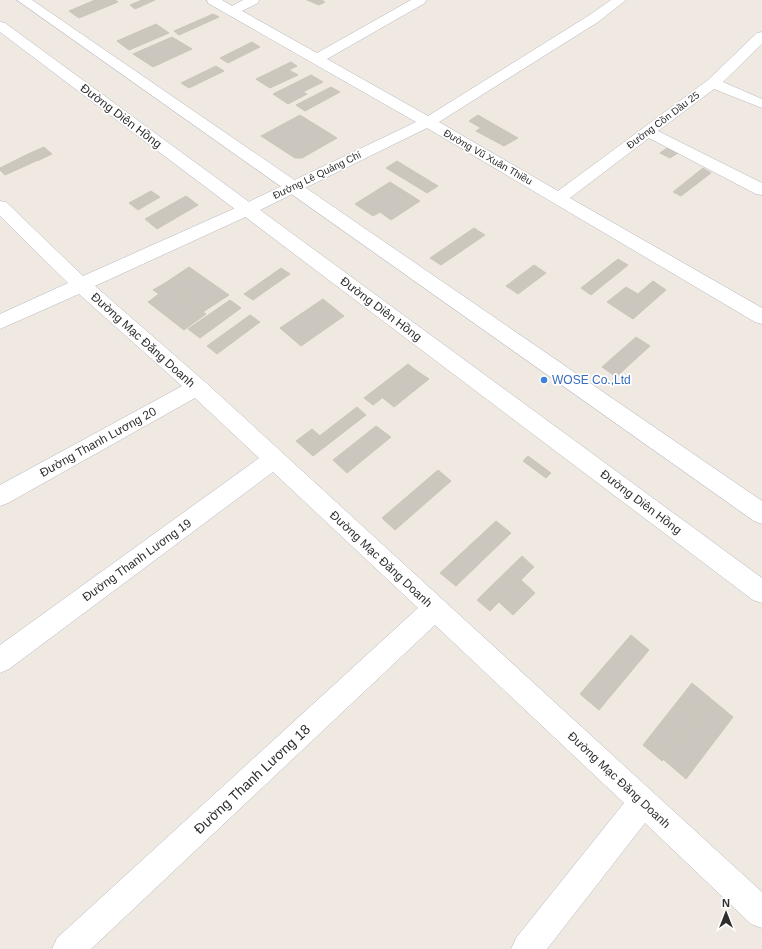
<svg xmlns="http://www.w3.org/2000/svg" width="762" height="949" viewBox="0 0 762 949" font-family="Helvetica,sans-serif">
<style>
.building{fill:#cbc7bf;stroke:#cbc5ba}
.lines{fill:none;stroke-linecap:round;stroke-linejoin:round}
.minor-casing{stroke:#b4b7c1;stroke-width:1}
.tertiary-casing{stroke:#b4b7c1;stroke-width:1}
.minor{fill:#fff;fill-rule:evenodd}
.tertiary{fill:#fff;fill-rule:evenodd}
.shop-dot{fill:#3f7fe0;stroke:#fff;stroke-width:1.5}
.labels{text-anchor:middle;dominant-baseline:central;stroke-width:3.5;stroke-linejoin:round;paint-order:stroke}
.far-street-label{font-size:10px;fill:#2e2e2e;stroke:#fff}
.street-label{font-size:12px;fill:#2e2e2e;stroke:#fff}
.shop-label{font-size:12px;fill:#366cbe;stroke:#fff;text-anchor:start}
.near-street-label{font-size:14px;fill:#2e2e2e;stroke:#fff}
</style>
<rect width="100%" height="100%" fill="#efe9e1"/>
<!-- building -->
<g class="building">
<polygon points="95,0 115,0 118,2 79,18 69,11"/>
<polygon points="142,0 155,0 135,9 130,5"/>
<polygon points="307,0 321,0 325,2 319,5"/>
<polygon points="213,14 219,17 179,35 174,31"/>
<polygon points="156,24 169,33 129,50 117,41"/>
<polygon points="172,37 192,49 153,67 133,54"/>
<polygon points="252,42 260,47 228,63 220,58"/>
<polygon points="291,62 297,66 262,83 256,79"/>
<polygon points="216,66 224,71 189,88 181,83"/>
<polygon points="289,70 298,75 270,88 262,83"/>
<polygon points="311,75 323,82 303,92 307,94 288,104 273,94"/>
<polygon points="331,87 340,92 305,111 296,105"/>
<polygon points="300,115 337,138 302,158 295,158 261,136"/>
<polygon points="478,115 490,122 481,128 469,121"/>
<polygon points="490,122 518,138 504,146 476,131"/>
<polygon points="44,147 52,154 37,161 28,154"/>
<polygon points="667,148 678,153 670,158 660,153"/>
<polygon points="28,154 36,161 5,175 0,170 0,168"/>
<polygon points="397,161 438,186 427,193 386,168"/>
<polygon points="703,168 711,173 681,196 673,192"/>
<polygon points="390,182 420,201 391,220 380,212 373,216 355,204"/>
<polygon points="151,191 160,197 138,210 129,203"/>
<polygon points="186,196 198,205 157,229 145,219"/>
<polygon points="474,228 485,235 441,265 430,258"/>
<polygon points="618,259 628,265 591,295 581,288"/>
<polygon points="534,265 546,273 518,294 506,286"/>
<polygon points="189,267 229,295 203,312 165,283"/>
<polygon points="281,268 290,274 253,300 244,294"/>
<polygon points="653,281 666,290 633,319 619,310"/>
<polygon points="165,283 203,312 206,314 184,330 148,302 159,294 153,290"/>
<polygon points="626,287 638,294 619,310 607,302"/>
<polygon points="323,299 344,316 301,346 280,328"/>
<polygon points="230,300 241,308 200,338 188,329"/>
<polygon points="250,315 260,322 217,354 207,346"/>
<polygon points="636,337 650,346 616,377 602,367"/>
<polygon points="408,364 417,371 373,405 364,398"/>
<polygon points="417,371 429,379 394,407 383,398"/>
<polygon points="357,407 366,415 313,456 304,448"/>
<polygon points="376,426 391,437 347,473 333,460"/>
<polygon points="312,429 320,436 304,448 296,441"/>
<polygon points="528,456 551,473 546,478 523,461"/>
<polygon points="438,470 451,481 395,530 382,518"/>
<polygon points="496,521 511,533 456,586 440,573"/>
<polygon points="522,556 534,567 490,611 477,600"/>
<polygon points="521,580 535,593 513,615 499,602"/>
<polygon points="631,635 649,650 599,710 580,694"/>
<polygon points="692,683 710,698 662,761 643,745"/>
<polygon points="710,698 733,717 686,779 663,759"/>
</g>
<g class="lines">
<defs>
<polygon id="minor" points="207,0 222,0 232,6 243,0 259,0 258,3 242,11 317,53 411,0 426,0 425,3 327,59 428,116 588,16 611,0 626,0 598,22 439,122 558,191 708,80 757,33 762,32 762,44 723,82 762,99 762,108 714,89 658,131 762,183 762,195 756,194 649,138 570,198 762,308 762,324 755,322 427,128 252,214 95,286 204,381 762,892 762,928 751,924 645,823 547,949 511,949 516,938 624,803 435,625 91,949 52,949 57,938 418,608 273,472 9,669 0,673 0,645 259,458 195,398 8,503 0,506 0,485 182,386 79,294 0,329 0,314 68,283 0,216 0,201 6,202 83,276 240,206 416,122 227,14 208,3"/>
<g id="tertiary">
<polygon points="17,0 32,0 762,501 762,524 754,521"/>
<polygon points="0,22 5,23 762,578 762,603 753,600 0,32"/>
</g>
</defs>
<!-- minor casing -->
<use href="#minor" class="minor-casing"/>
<!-- tertiary casing -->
<use href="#tertiary" class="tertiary-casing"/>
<!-- minor -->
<use href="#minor" class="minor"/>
<!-- tertiary -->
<use href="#tertiary" class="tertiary"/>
</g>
<!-- markers -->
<circle class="shop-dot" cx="544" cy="380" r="4"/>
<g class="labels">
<!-- far-street labels -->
<g class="far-street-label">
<text transform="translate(663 120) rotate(-37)">Đường Cồn Dầu 25</text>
<text transform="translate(488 157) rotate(30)">Đường Vũ Xuân Thiều</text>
<text transform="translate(317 175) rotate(-26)">Đường Lê Quảng Chí</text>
</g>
<!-- street labels -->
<g class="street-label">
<text transform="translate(121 116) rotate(37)">Đường Diên Hồng</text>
<text transform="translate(381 309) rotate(37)">Đường Diên Hồng</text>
<text transform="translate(143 340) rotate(42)">Đường Mạc Đăng Doanh</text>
<text transform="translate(98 442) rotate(-29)">Đường Thanh Lương 20</text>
<text transform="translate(641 502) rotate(37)">Đường Diên Hồng</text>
<text transform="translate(381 559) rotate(43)">Đường Mạc Đăng Doanh</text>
<text transform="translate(137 560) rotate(-36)">Đường Thanh Lương 19</text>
<text transform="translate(619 780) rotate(43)">Đường Mạc Đăng Doanh</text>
</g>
<!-- shop labels -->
<g class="shop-label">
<text x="552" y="380">WOSE Co.,Ltd</text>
</g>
<!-- near-street labels -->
<g class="near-street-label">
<text transform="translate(252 779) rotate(-43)">Đường Thanh Lương 18</text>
</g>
</g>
<!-- north arrow -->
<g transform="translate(726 913)" stroke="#ffffff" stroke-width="3" paint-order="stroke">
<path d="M0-3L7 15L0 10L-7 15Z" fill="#2e2e2e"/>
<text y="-6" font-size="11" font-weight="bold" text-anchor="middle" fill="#2e2e2e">N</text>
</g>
</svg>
